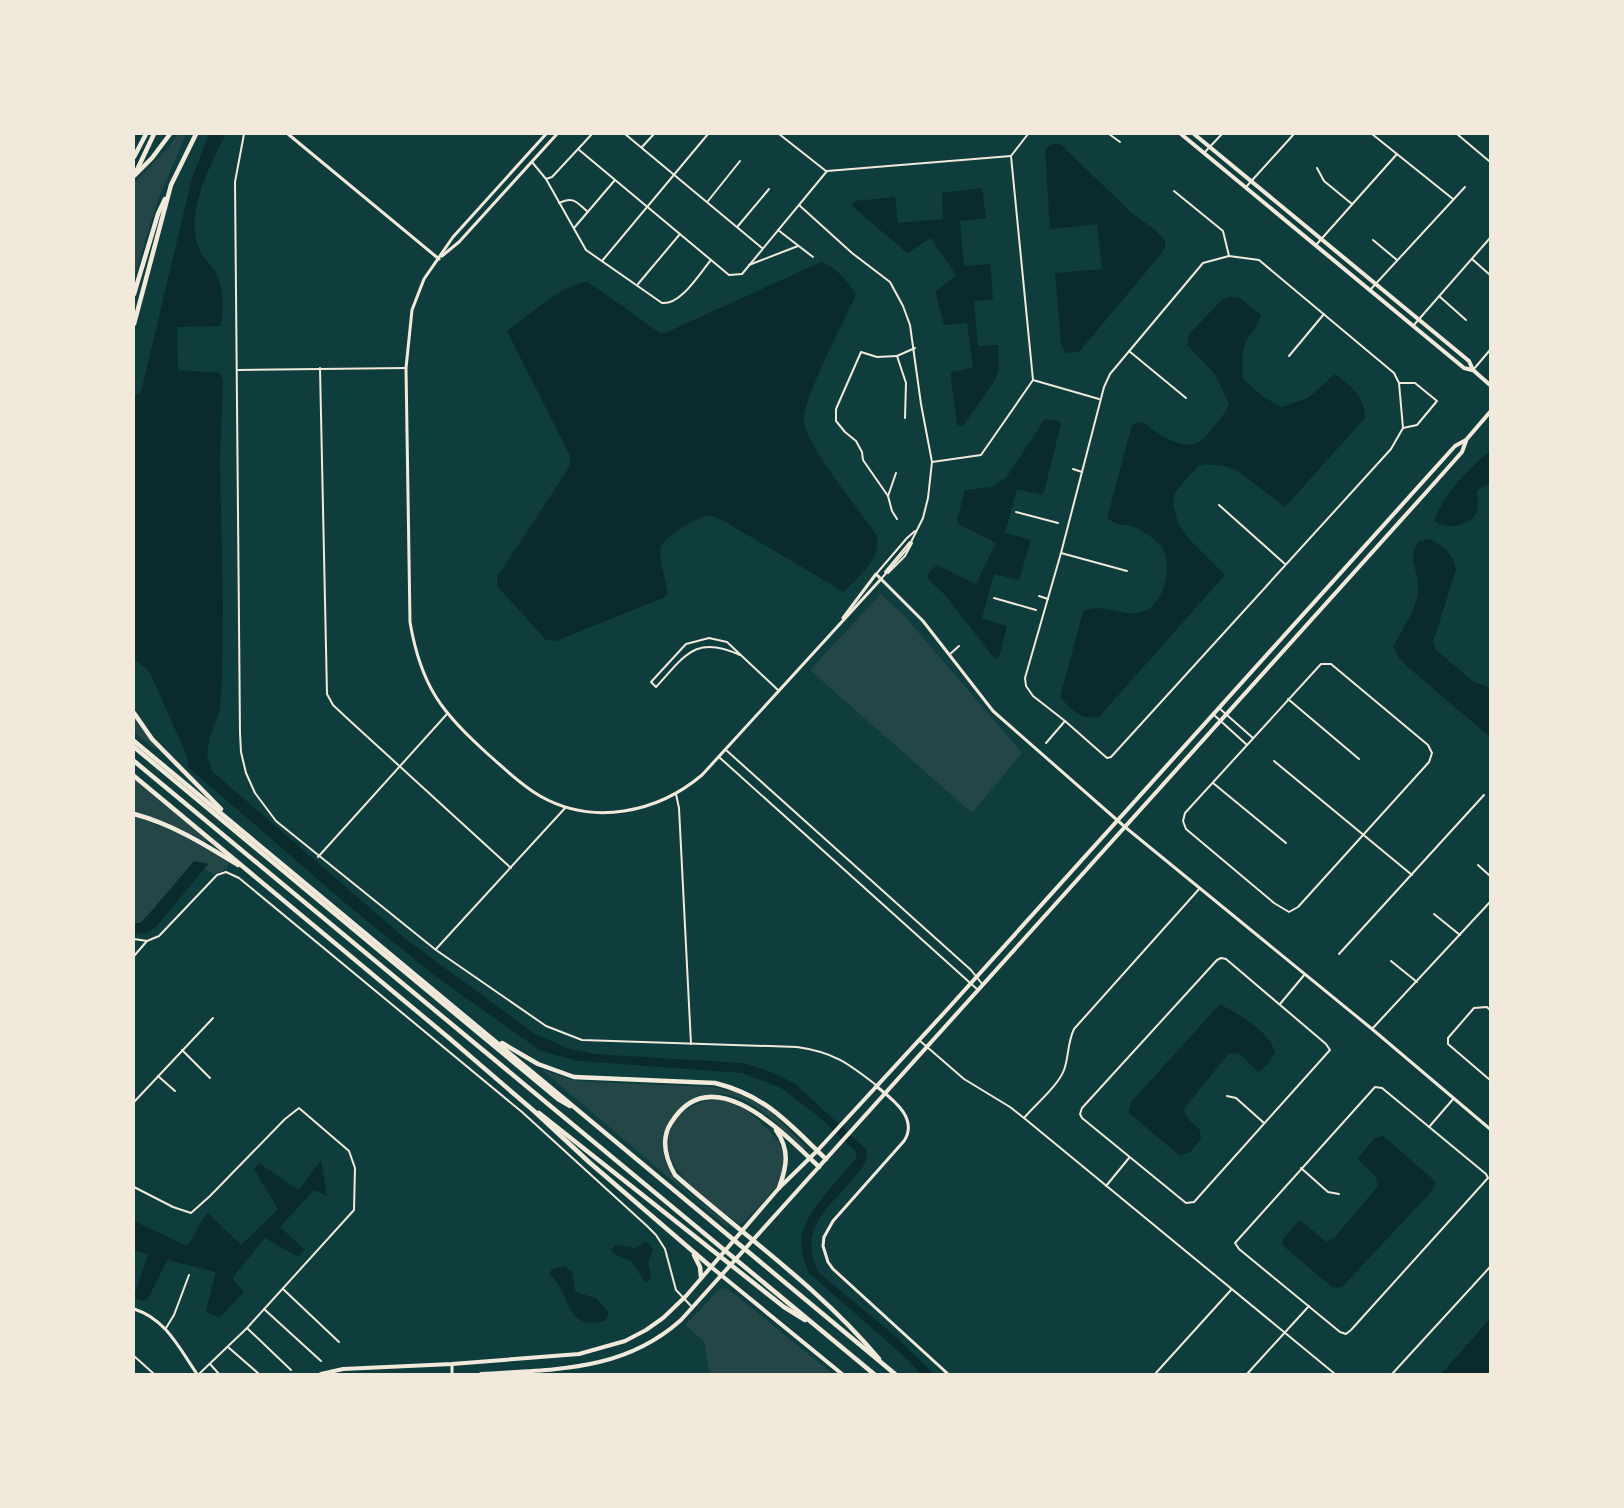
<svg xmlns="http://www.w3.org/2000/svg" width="1624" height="1508" viewBox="0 0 1624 1508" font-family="Signika,sans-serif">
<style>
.green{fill:#244646}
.water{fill:#0a2a2b}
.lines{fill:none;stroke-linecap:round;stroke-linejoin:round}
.minor{stroke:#f1e9da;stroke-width:2}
.tertiary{stroke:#f1e9da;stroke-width:3}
.secondary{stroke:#f1e9da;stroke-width:4}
.motorway{stroke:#f1e9da;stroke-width:4.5}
</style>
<rect width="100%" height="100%" fill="#0f3d3e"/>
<!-- green -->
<g class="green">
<polygon points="178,134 186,134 158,200 134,277 134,183 168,148"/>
<polygon points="881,594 906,618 1022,753 972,813 810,670"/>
<polygon points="134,718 156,748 155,749 134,732"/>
<polygon points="134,779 208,840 206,842 176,827 134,812"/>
<polygon points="134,816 190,838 229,863 226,869 215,874 204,869 207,864 140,923 134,923"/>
<path d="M541,1069L568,1079L589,1082L713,1087L738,1093L766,1107L807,1148L806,1149L803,1148C781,1128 759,1102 729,1095C687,1086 647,1130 669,1170C680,1190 709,1208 727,1223L729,1225L727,1227Z"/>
<path d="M722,1099C728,1101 734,1103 740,1106C746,1109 752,1115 758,1120C774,1135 792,1151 782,1175C775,1194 754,1211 740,1225C712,1202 644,1164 677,1119C688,1104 705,1100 722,1099Z"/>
<polygon points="727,1288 833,1374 710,1374 704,1341 685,1325 720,1289"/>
</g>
<!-- water -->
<g class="water">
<path d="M209,134H226C210,165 182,217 201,253C204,259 211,265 215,271C224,287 224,308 221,326L177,327L178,370L220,373L223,380L220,459L223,606L222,678L220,710L210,736L207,755L212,771L407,940L535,1034L567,1048L594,1054L743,1063L771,1072L794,1083L867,1150C867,1163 862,1169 853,1179C827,1210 798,1228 818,1272L894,1335L934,1374H921L905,1357L809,1273C805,1263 801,1252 801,1241C802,1214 840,1179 856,1158V1152L817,1115L781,1088L742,1073L579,1061L541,1051L435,976L344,902L188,767L187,756L150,673L134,658V397L141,392L192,178Z"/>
<polygon points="1055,143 1060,144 1133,214 1155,230 1165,240 1165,247 1162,253 1079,352 1066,353 1061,344 1055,273 1102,269 1097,224 1050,229 1045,149"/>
<polygon points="982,188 986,218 960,221 964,266 990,264 993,299 974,301 978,346 998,345 999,369 995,380 963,426 957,425 951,379 951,372 973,368 967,323 944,325 935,292 956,275 931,238 907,253 851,205 855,201 895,197 898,223 943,219 942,193"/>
<path d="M821,262C835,266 849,282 856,295C845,319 802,400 804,422C805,443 862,514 876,534C884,557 858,577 844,592L724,521C718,519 712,515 706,516C696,518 664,537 661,547C658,558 666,582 668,593L665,597L556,641L546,640L497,586V577L570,466V456L507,331C525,318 567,281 588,282L660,333H665Z"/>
<path d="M1229,297L1240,298L1261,315C1259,326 1252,331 1247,340C1241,351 1243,366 1243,379L1265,398L1282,407L1308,398L1335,374C1352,388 1364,394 1365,418L1285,507L1237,470L1224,466L1205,464L1198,466L1187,478L1175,492L1173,504L1178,523L1190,540L1225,575L1099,717C1079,720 1073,711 1060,697L1083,612C1103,601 1121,618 1142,612C1165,606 1175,561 1160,545C1154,539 1145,532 1137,528C1126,523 1117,527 1107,518L1131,429L1133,424L1142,422C1156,432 1176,448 1195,444C1203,441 1207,434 1213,428C1219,420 1225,414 1229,404L1215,374L1187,345L1189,334L1223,299Z"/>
<polygon points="1045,419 1059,421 1061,424 1045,488 1042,495 1017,489 1005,533 1031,540 1019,580 994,574 982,618 1007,626 999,658 995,659 945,595 927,578 930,571 937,565 976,584 996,543 958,524 957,520 965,490 991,487 1006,478"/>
<path d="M1490,451V483L1477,490C1477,497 1479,505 1477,511C1472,527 1446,530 1434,521C1444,494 1468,469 1490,451Z"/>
<path d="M1430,539C1443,545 1454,555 1456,570L1433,642L1436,650L1474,682L1489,687L1490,684V737L1410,669L1399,658L1393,647C1402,629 1419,607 1418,586C1418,567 1406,557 1419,541Z"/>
<polygon points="194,861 208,864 156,927 145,933 134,934 134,923 140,923 148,915"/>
<path d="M1220,1004C1239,1015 1268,1030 1275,1052L1267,1065L1258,1072L1240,1054L1229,1053L1183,1110L1190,1121L1200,1130L1201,1139L1190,1152L1180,1156L1128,1112L1132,1101Z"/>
<polygon points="1383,1136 1434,1180 1436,1184 1432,1191 1342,1287 1333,1288 1282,1245 1283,1239 1300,1220 1327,1242 1334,1238 1378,1186 1375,1176 1357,1159 1375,1138"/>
<path d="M321,1160L327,1196L314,1190L280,1227L305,1250L298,1257L265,1238L234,1276L233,1280L244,1292L219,1318L206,1311L216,1272L168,1260L166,1262L148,1299L142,1301L134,1297L148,1254L134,1250V1221L187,1246C196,1236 198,1223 208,1213L241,1245L278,1209L254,1169L259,1163L299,1190Z"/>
<polygon points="645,1242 650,1245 653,1250 648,1263 651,1277 649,1281 645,1282 631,1261 616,1255 611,1250 615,1245 635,1248"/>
<path d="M564,1266L572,1271L575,1290L578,1293L596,1298L608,1311V1316L604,1321C563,1331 572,1292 549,1274L552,1269Z"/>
<polygon points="1490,1319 1490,1370 1487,1374 1441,1374"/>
</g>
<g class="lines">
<!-- minor -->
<g class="minor">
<path d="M244,134L235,182L240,733L241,752L246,773L255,793L276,821L436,950L546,1026L582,1040L797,1047C833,1052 848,1063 876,1085"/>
<polyline points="625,134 762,248"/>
<polyline points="779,134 826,171"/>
<polyline points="1028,134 1011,156 1033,380"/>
<polyline points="1109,134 1120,142"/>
<polyline points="1372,134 1453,199"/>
<polyline points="1457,134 1489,161 1490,160"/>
<polyline points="642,147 654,134"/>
<polyline points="578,149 729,275 742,274 827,171 1011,156"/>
<polyline points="1204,153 1222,134"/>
<path d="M532,162L546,179L586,250L662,303C681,305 699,274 711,260"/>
<polyline points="1317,168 1324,181 1352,204"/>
<polyline points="546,179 552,177 592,134"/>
<polyline points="1246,187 1294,134"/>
<polyline points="1174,191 1223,231 1229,256"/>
<polyline points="708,201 740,161"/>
<path d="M559,203C574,196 576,202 588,212"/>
<polyline points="799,205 852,253 890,282 903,306 910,325 921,404 932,462 928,498 923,518 908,548 881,579"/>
<polyline points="738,226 769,189"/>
<polyline points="574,228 615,180"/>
<polyline points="778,230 813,257"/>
<polyline points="1373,240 1397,260"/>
<polyline points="1316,245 1397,154"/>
<polygon points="1229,256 1259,260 1394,373 1399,383 1403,428 1391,449 1111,757 1107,758 1065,721 1033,696 1026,686 1025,678 1061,553 1104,387 1110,374 1203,263"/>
<polyline points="1472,259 1490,275"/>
<polyline points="602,261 708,134"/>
<polyline points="749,265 798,246"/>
<polyline points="638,284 680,234"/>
<polyline points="1370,290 1465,187"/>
<polyline points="1439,296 1466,320"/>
<polyline points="1413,326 1490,238"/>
<polyline points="1129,351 1186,398"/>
<polyline points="1289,356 1324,314"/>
<polyline points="320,368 327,694 333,705 349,720 511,868"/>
<polyline points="238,370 406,368"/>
<polyline points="1473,370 1490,350"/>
<polyline points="1033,380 1099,399"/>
<polyline points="1399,383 1415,383 1437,401 1417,425 1403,428"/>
<polyline points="905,418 906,383 897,356 915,348"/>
<polyline points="932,462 981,455 1033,380"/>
<polyline points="1073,469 1082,472"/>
<polyline points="888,496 896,473"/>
<polyline points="1219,505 1285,564"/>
<polyline points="1016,512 1058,523"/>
<polyline points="897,519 892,511 888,496 863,460 862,452 856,441 845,432 836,421 836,409 861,352 877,357 897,356"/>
<polyline points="1061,553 1127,571"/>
<polyline points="885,572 910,542"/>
<polyline points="877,573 907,538 915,531"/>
<polyline points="888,573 905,556 912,543"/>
<polyline points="1039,596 1048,599"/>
<polyline points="994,598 1036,610"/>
<path d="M740,655C695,634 685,656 656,687L651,682L686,644L709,638L727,642L779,691"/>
<polyline points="949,655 959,646"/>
<polygon points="1321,664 1331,664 1428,745 1432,753 1429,762 1298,907 1289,912 1274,903 1186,829 1183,821 1185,813"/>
<polyline points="1288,699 1359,759"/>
<polyline points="1219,708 1253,738"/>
<polyline points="1213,714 1247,745"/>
<polyline points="1046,743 1065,721"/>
<polyline points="726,750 971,970 983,985"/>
<polyline points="719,757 978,990"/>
<polyline points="1274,761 1412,875"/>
<polyline points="1213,783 1286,843"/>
<polyline points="676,794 679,808 691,1044"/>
<polyline points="318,857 447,714"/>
<polyline points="1478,865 1490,876"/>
<polyline points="1434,914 1460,935"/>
<polyline points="134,939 147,941 159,936 217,875 226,872 239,878 522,1112 647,1226 656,1235 665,1249 676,1290 693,1308"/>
<polyline points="436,949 566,807"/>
<polyline points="1339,954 1484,795"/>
<polyline points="134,956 147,941"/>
<polygon points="1221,958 1226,959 1326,1044 1330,1050 1194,1202 1186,1203 1082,1118 1080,1114 1082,1108 1217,960"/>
<polyline points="1391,961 1417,982"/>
<polyline points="1280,1004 1305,974"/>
<polyline points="1490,1010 1487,1007 1474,1008 1448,1038 1448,1044 1490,1080"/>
<polyline points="1372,1029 1490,902"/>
<polyline points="919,1040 964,1079 1010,1107 1024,1118 1335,1374"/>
<polyline points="182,1050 210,1078"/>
<polyline points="158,1076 175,1091"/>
<polygon points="1375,1087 1382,1088 1486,1174 1488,1178 1351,1330 1346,1334 1340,1332 1239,1249 1235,1243"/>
<polyline points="1227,1096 1236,1098 1264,1123"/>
<polyline points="134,1102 213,1018"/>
<path d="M1024,1118C1035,1105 1058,1086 1064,1070C1069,1057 1067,1044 1074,1029L1200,888"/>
<polyline points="1429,1127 1454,1098"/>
<polyline points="1301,1168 1328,1192 1339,1194"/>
<polyline points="1106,1186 1129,1158"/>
<polyline points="134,1187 173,1207 191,1213 210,1196 285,1119 299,1108 349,1151 355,1168 354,1210 247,1328 199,1374"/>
<polyline points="283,1289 339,1342"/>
<polyline points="264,1309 321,1361"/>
<polyline points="166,1328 174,1315 189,1275"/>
<polyline points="247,1328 291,1370"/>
<polyline points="228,1347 259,1374"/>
<polyline points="134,1356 154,1374"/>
<polyline points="210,1364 219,1374"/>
<polyline points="1155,1374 1231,1290"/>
<polyline points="1247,1374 1309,1306"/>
<polyline points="1392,1374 1490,1267"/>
</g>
<!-- tertiary -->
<g class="tertiary">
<polyline points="288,134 439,259"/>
<path d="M546,134L453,237L424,279L412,310L406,368L410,622C421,687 442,713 490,756C506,770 521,785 540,796C593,826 657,813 702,775L881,579"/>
<polyline points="442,256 459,242 557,134"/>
<polyline points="843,618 876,574 923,621 993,711 1125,827 1372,1029 1490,1129"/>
<path d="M876,1086C892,1099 919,1118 904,1141L833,1221L824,1237L823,1246L828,1262L833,1269L948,1374"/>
<path d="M134,1309C166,1319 179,1348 197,1374"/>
<polyline points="452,1364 452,1374"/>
</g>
<!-- secondary -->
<g class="secondary">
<polyline points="1181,134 1464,368 1472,370"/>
<polyline points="1194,134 1469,361 1473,370 1490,385"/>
<polyline points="710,1266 842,1374"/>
<polyline points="321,1374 343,1369 452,1364 579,1354 625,1341 646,1330 663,1318 686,1296 779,1188 817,1151 944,1013 1455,446 1466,440 1490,412"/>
<path d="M481,1374C555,1369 623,1372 681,1320L1430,488L1462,452L1466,441"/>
</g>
<!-- motorway -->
<g class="motorway">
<polyline points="134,157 146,134"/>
<polyline points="136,172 154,134"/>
<polyline points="134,176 152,158 170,134"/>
<polyline points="134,294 158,214 165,199"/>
<polyline points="134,324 171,185 196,134"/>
<polyline points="134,713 152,739 221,809"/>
<polyline points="134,741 895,1374"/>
<polyline points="134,747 558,1099 570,1106"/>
<polyline points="134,761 874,1374"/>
<polyline points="134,776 449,1038 534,1111 589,1162 710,1266"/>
<path d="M134,814C172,824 204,844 238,865"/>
<path d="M502,1043L538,1064L574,1077L715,1083C767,1096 789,1124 826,1159"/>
<polyline points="539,1113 784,1307 805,1320"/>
<path d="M776,1130C790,1150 787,1166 779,1188"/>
<path d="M819,1167C785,1135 712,1056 671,1123C660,1140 666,1159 675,1175C743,1235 821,1289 879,1359"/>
<polyline points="694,1255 700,1267 701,1277"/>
</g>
</g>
<!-- border -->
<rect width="1624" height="1508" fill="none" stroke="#f1e9da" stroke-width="270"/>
</svg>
